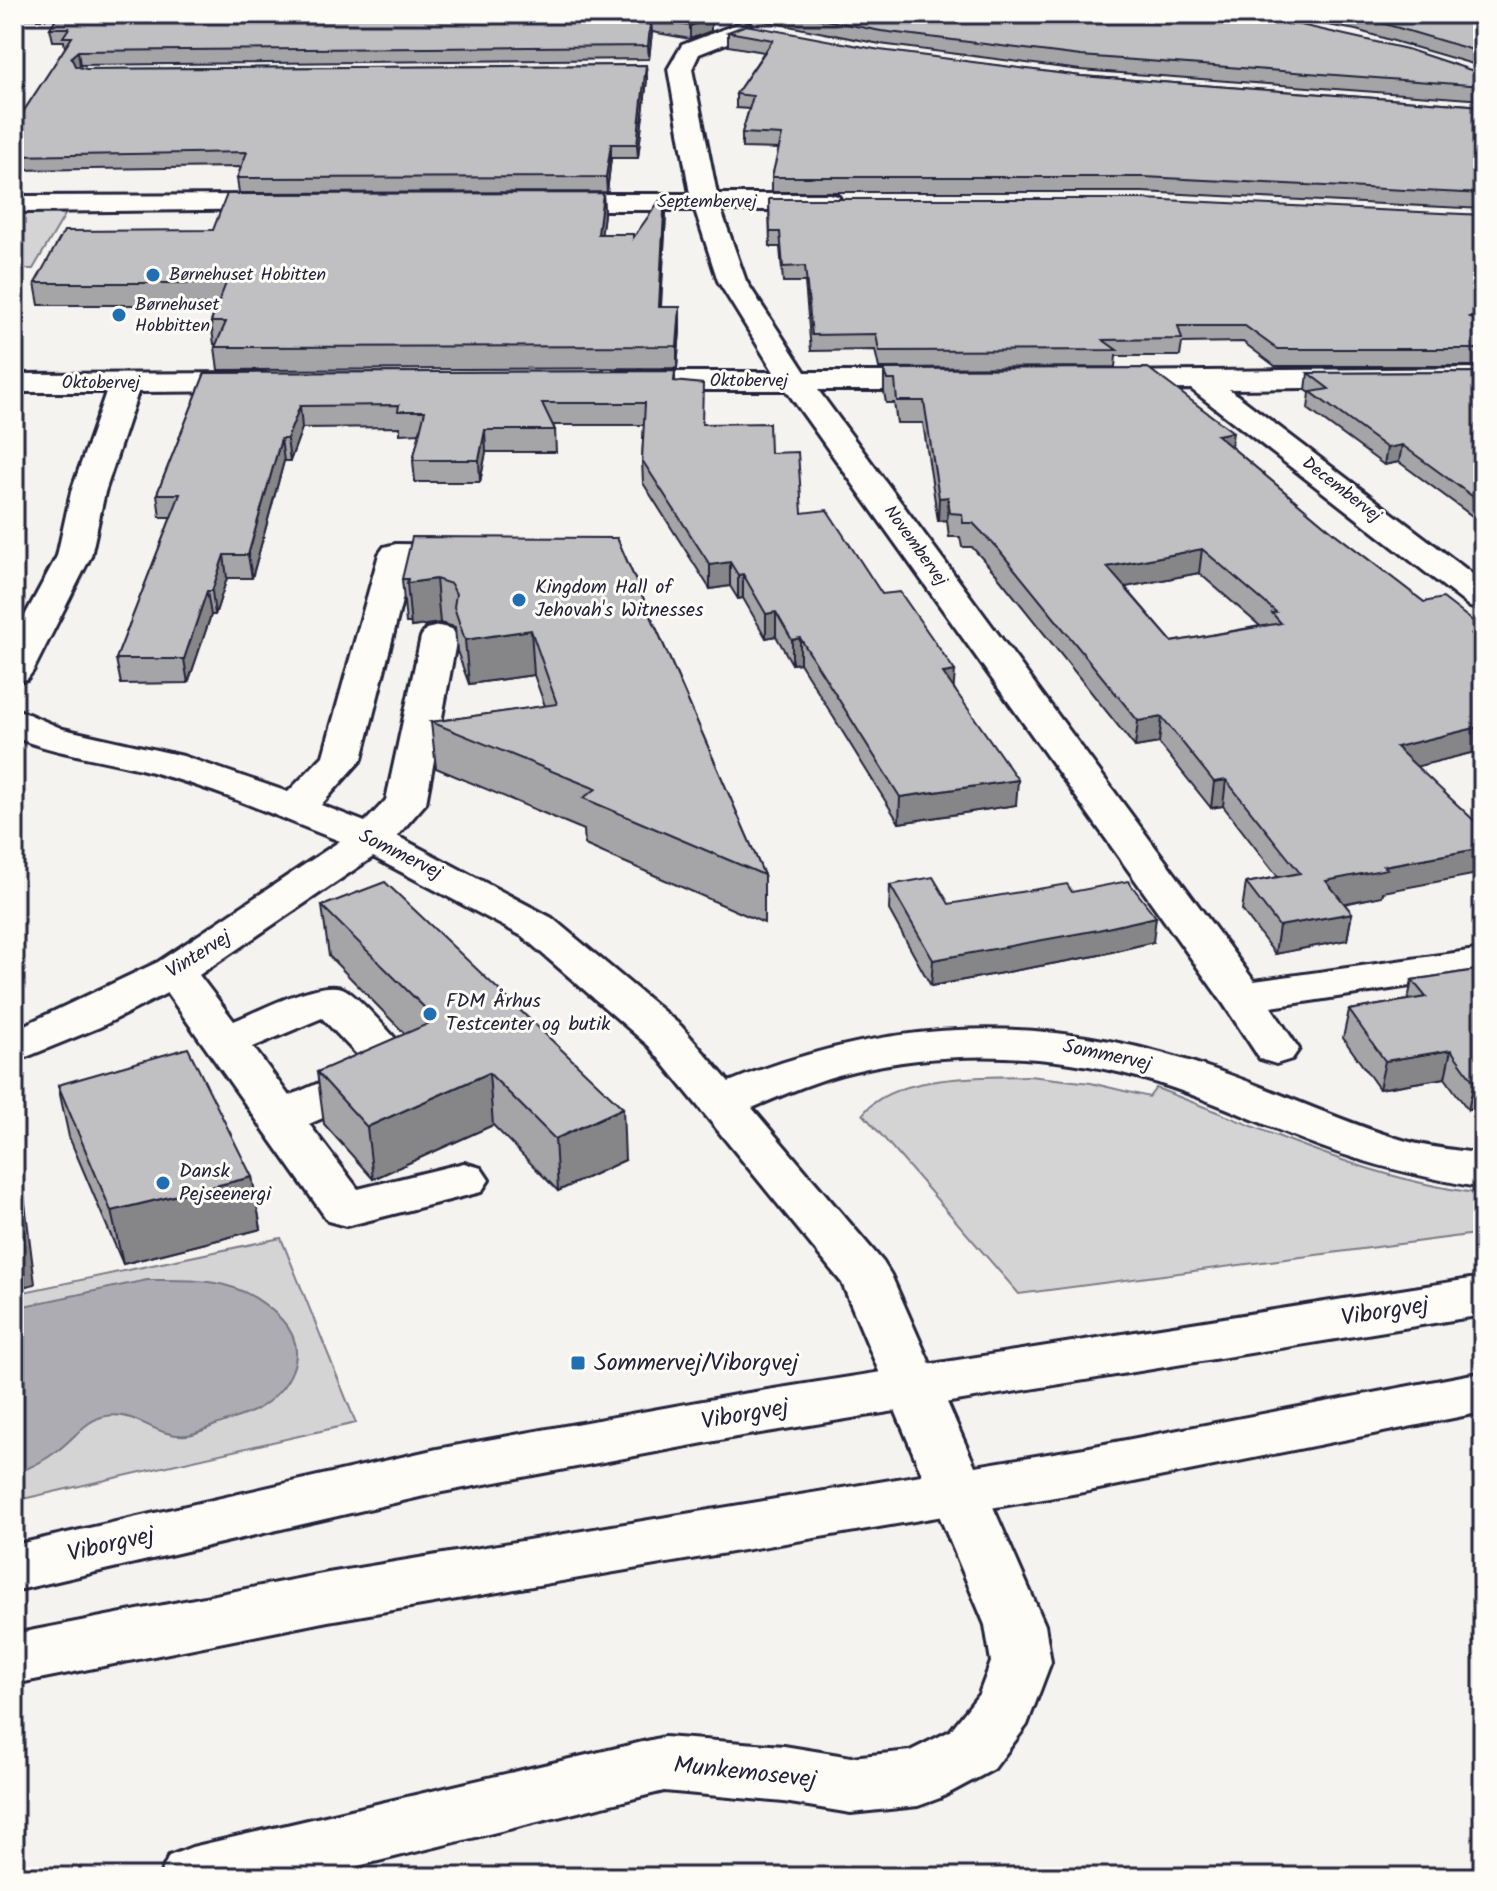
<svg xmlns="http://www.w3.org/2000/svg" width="1497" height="1891" viewBox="0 0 1497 1891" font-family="Kalam,sans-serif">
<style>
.green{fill:#d5d4d5;stroke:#7c7b88;stroke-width:2}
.water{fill:#acacb2;stroke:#757582;stroke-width:2}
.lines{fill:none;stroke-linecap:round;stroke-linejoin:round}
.minor-casing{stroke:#22223b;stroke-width:6}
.major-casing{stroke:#22223b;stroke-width:6}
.minor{fill:#fdfcf7;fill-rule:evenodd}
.major{fill:#fdfcf7;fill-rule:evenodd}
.wall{fill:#a5a4a7;stroke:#22223b;stroke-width:2;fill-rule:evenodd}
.shaded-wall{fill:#868688;stroke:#22223b;stroke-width:2}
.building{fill:#c0bfc2;stroke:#22223b;stroke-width:2;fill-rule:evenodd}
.poi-dot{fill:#1f6fb2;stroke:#fdfcf7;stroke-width:3}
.labels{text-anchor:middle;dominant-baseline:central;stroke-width:6;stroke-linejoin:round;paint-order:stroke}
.far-street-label{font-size:18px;fill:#22223b;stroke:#fdfcf7}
.far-poi-label{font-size:18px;fill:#22223b;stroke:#fdfcf7;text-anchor:start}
.poi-label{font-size:20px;fill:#22223b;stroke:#fdfcf7;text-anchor:start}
.street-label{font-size:20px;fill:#22223b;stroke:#fdfcf7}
.near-street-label{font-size:24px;fill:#22223b;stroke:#fdfcf7}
.near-poi-label{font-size:24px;fill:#22223b;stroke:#fdfcf7;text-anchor:start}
</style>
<rect width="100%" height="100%" fill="#f4f3ef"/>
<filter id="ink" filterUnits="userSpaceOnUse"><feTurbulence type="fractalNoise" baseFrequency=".0125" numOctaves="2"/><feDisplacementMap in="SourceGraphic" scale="16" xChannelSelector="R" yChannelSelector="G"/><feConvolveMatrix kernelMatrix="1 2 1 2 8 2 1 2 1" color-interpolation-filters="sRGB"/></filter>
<g filter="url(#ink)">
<!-- green -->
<g class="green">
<polygon points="14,213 66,213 33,269 14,269"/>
<path d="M1029,1076L1091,1083L1149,1097L1156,1088C1264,1129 1368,1180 1483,1194V1233L1019,1294L863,1114C892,1074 984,1077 1029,1076Z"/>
<polygon points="281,1238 356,1423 14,1501 14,1294"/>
</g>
<!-- water -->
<path class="water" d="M147,1280C200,1280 242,1277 282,1320C312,1352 289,1391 256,1410C244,1416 229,1420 216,1425C207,1428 197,1434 187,1435C157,1439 137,1410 106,1416C86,1419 73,1440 57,1451C44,1461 30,1468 14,1474V1308Z"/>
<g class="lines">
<defs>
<g id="minor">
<polygon points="742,22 750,24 753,29 750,34 699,54 692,69 717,194 829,194 838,196 842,202 838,208 829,210 721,210 746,281 805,372 945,372 956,374 960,381 956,388 945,390 818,390 1254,981 1483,949 1483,975 1271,1007 1299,1049 1292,1059 1276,1064 1260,1059 1223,1003 786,390 617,390 606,388 602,381 606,374 617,372 774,372 718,281 695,210 546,210 537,208 533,202 537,196 546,194 690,194 668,69 682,45"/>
<polygon points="285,195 294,197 298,203 294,209 26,212 14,206 17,198 26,196"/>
<polygon points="1483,368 1483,386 1229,389 1483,582 1483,610 1470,607 1191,389 1105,390 1094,388 1090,381 1094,374 1105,372"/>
<polygon points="261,373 272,375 276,382 272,389 261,391 138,392 105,492 91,556 33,671 27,679 14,682 14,636 57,556 71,492 106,392 14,392 14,374"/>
<path d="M396,544L466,545L478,548L483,555L478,562L466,565H411L362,759L321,805L365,822L386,800L421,637L426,629L439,626L452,629L457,637L426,803L397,836L552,918L681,1026L729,1082C890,1016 1049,1012 1213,1069C1278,1091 1340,1122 1406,1141C1431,1148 1457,1150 1483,1154V1188C1426,1178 1373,1166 1319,1146C1258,1123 1200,1094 1137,1077C1046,1052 946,1050 854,1071C819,1079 785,1094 752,1108L883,1262L891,1275L1045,1625L1051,1662L1027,1725L994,1769L940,1798L918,1806L851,1813L784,1802L664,1791L313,1877H159L169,1856L192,1847L664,1737L784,1746L851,1757L910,1751L950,1731L979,1694L991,1662L985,1625L842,1283L649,1046L522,936L373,857L199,975L234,1021C257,1012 324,976 346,990C366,1003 394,1039 413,1057L419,1068L413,1079L309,1124L358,1189L464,1163L481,1168L489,1180L481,1192L346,1226L328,1221L167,993L100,1027L14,1062V1030L158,962L340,841C281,818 223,792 162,775C113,760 62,756 14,737V708L63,729L183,756L288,792L323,756L379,554L384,547ZM322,1018L365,1063L289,1096L253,1047Z"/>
</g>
<g id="major">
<polygon points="1483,1277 1483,1315 736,1437 437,1493 14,1591 14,1545 437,1449 736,1395"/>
<polygon points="1483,1372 1483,1412 1084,1492 328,1621 14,1684 14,1634 328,1573 1084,1448"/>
</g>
</defs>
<!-- minor casing -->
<use href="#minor" class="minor-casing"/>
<!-- major casing -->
<use href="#major" class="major-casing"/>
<!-- minor -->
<use href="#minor" class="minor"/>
<!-- major -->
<use href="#major" class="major"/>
</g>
<!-- wall -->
<g class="wall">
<polygon points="14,14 696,14 711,31 690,39 652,32 649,59 80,65 78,67 86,69 646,65 647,79 638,158 611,158 607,192 239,193 237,178 241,167 14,170 14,126 65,48 64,41 53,41 50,28 56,19 14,19"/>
<polygon points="727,14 1252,14 1483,74 1483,100 1080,70 880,44"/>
<polygon points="1266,14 1483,14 1483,67 1356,30"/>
<polygon points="728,32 1081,76 1483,106 1483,209 1142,192 772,192 772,177 779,149 742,148 742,133 749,109 736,108 736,94 764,52 728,46"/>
<polygon points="603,193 604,214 601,234 634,237 666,214 661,307 680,330 677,368 218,370 215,347 216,344 214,344 211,322 217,305 39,305 35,283 213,230"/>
<polygon points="769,199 1483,215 1483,366 1275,366 1243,342 1182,343 1180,356 1116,356 1115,367 879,368 875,350 811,351 805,282 783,282 780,247 770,247"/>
<path d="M884,369L1231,447L1334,533L1424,602L1483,629V750L1417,766L1382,896L1344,904L1352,913L1347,940L1275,954L1242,910L1246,883L1278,877L1223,806L1211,808L1159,743L1135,747L997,575L972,547H962L960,537H949L947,520L938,521L923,423H897L894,403H886L884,392ZM1199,573L1260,626L1172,642L1125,587Z"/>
<polygon points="675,371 675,381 703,424 770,453 802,513 882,594 954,688 1016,805 899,823 800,663 792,664 776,636 766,638 743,598 738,599 730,586 710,589 643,483 642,460 644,425 553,425 555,430 556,452 486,452 480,482 415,482 413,460 420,433 400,434 400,427 302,428 290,461 284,461 252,578 227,578 215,615 211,615 188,683 121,684 116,659 171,517 160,517 157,494 205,373"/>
<polygon points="1483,372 1483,524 1399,462 1384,465 1308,409 1310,393 1306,390 1308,373"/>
<polygon points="617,538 764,875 764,923 585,845 584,830 436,768 431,722 545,706 534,675 469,684 457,651 455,627 440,623 411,627 411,623 406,623 402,579"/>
<polygon points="890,885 949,904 1072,892 1153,942 1095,956 931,986 889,910"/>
<polygon points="322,906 625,1160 558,1191 493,1125 373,1179 324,1124 317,1072 405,1034 329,956"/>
<polygon points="1483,969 1483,1108 1468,1110 1445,1078 1379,1089 1343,1038 1349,1010 1408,1000 1412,980"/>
<polygon points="58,1085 252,1177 261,1229 123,1264 69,1137"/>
</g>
<!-- shaded-wall -->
<g class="shaded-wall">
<polygon points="711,17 711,31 690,39 690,26"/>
<polygon points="651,19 652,32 649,59 648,46"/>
<polygon points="78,51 80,65 74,71 71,57"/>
<polygon points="646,65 647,79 638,158 637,144"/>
<polygon points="611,144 611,158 607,192 606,177"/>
<polygon points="603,193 604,214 599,256 598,234"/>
<polygon points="665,193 666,214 659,330 659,307"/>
<polygon points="680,307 680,330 677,368 677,346"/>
<polygon points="300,406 302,428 290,461 287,439"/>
<polygon points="485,430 486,452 480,482 479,460"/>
<polygon points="1233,432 1230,455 1217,435"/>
<polygon points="281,439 284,461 252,578 248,555"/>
<polygon points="1402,445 1399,462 1384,465 1387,448"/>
<polygon points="948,497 947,520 938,521 939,498"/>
<polygon points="1202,549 1199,573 1105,591 1107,567"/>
<polygon points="224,555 227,578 215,615 212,591"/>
<polygon points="730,562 730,586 710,589 710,565"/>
<polygon points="743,574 743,598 738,599 738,575"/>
<polygon points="436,579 440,623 411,627 407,583"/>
<polygon points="207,591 211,615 188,683 184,659"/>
<polygon points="776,612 776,636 766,638 766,614"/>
<polygon points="531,630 534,675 469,684 465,640"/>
<polygon points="1483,631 1483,638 1479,656 1472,634"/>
<polygon points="800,638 800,663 792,664 792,640"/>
<polygon points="955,671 953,696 943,673"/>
<polygon points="1162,717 1159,743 1135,747 1138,721"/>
<polygon points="1483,726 1483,750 1391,773 1396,747"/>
<polygon points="1018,780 1016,805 899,823 900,797"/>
<polygon points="1226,780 1223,806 1211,808 1214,782"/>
<polygon points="1483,848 1483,873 1383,892 1382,896 1321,908 1326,881 1384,866"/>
<polygon points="1352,913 1347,940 1275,954 1279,926"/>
<polygon points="1156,917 1153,942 1095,956 931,986 933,960"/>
<polygon points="1451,1050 1445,1078 1379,1089 1385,1061"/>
<polygon points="489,1073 493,1125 373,1179 367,1127"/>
<polygon points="1483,1080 1483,1108 1468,1110 1474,1082"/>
<polygon points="623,1108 625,1160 558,1191 555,1139"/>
<polygon points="14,1150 23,1187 35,1284 14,1289"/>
<polygon points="252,1177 261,1229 123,1264 111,1211"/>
</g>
<!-- building -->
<g class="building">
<polygon points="59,14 696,14 711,17 690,26 651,19 648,46 78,51 71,57 75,66 86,69 646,65 637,144 611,144 606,177 237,178 247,152 14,156 14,126 72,37 63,37 69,28 50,28"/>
<polygon points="795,14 1252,14 1407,49 1483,74 1483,86 1081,56 881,31"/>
<polygon points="1344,14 1483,14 1483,53 1358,16"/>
<polygon points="746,25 880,50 1081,76 1483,106 1483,194 1144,177 772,177 782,135 742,133 753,96 736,94 773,40 728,32"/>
<polygon points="603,193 598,234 633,234 633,238 665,193 659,307 680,307 677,346 215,347 226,322 211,322 226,283 35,283 64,231 213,230 227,194"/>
<polygon points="769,199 1143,199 1483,215 1483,317 1470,317 1483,325 1483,349 1277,349 1245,326 1178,326 1182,339 1103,340 1117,350 879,351 876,334 812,335 805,266 783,267 780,232 770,232"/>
<path d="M1148,368L1233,432L1217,435L1334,533L1424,602L1443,598L1483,629V631L1472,634L1483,642V726L1396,747L1483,829V848L1384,866L1387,869L1326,881L1352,913L1279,926L1246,883L1300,873L1226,780L1214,782L1162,717L1138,721L999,550L973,523H963L962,514L950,513L948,497L939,498L924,401H897L895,380H887L884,369ZM1202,549L1276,612L1272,613L1281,623L1172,642L1107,567Z"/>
<polygon points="675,371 674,381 703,384 702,424 769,423 770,453 798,452 802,513 827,510 882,594 900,592 955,671 943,673 1018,780 900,797 800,638 792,640 776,612 766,614 743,574 738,575 730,562 710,565 642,460 645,403 542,403 555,430 485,430 479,460 413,460 425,411 398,411 399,405 300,406 287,439 281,439 248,555 224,555 212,591 207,591 184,659 116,659 180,494 157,494 205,373"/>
<polygon points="1483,372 1483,443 1480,443 1483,445 1483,504 1402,445 1387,448 1311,392 1329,389 1308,373"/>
<polygon points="412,537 617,538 764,875 583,798 596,789 431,722 557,704 531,630 465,640 454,607 456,594 451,584 436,579 407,583 408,579 402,579"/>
<polygon points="933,877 949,904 1067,884 1072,892 1128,881 1156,917 1098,930 933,960 890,885"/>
<polygon points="385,882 623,1108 555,1139 489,1073 367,1127 317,1072 437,1020 322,906"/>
<polygon points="1483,969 1483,1080 1474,1082 1451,1050 1385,1061 1349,1010 1426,997 1412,980"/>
<polygon points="188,1048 252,1177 111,1211 58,1085"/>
<polygon points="14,1154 25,1242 14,1245"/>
</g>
</g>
<!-- markers -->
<g class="poi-dot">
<circle cx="153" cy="275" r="8"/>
<circle cx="119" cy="315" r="8"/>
<circle cx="519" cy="600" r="8"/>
<circle cx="430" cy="1014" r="8"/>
<circle cx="163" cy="1183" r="8"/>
<rect x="570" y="1355" width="16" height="16" rx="4"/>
</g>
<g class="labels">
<!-- far-street labels -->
<g class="far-street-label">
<text x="707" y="202">Septembervej</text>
<text x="749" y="381">Oktobervej</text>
<text x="101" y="383">Oktobervej</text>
<text transform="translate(1341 490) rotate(38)">Decembervej</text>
<text transform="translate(915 546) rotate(54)">Novembervej</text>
</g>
<!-- far-poi labels -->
<g class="far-poi-label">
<text x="169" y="275">Børnehuset Hobitten</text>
<text x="135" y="305">Børnehuset<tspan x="135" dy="21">Hobbitten</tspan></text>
</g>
<!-- poi labels -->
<g class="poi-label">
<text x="535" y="588">Kingdom Hall of<tspan x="535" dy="23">Jehovah's Witnesses</tspan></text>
<text x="446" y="1002">FDM Århus<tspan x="446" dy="23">Testcenter og butik</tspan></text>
<text x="179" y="1172">Dansk<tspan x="179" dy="23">Pejseenergi</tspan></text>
</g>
<!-- street labels -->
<g class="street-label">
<text transform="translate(400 855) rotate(26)">Sommervej</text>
<text transform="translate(199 955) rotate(-32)">Vintervej</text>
<text transform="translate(1107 1056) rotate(12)">Sommervej</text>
</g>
<!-- near-street labels -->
<g class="near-street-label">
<text transform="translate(1385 1312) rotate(-9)">Viborgvej</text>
<text transform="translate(745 1415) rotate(-10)">Viborgvej</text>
<text transform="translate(111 1545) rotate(-13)">Viborgvej</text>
<text transform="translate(745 1773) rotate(6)">Munkemosevej</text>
</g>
<!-- near-poi labels -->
<g class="near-poi-label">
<text x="594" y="1363">Sommervej/Viborgvej</text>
</g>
</g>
<!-- margin -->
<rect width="1497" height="1891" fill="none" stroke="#fdfcf7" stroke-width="48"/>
<rect x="24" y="24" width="1449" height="1843" fill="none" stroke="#22223b" stroke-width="3" filter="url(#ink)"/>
</svg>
